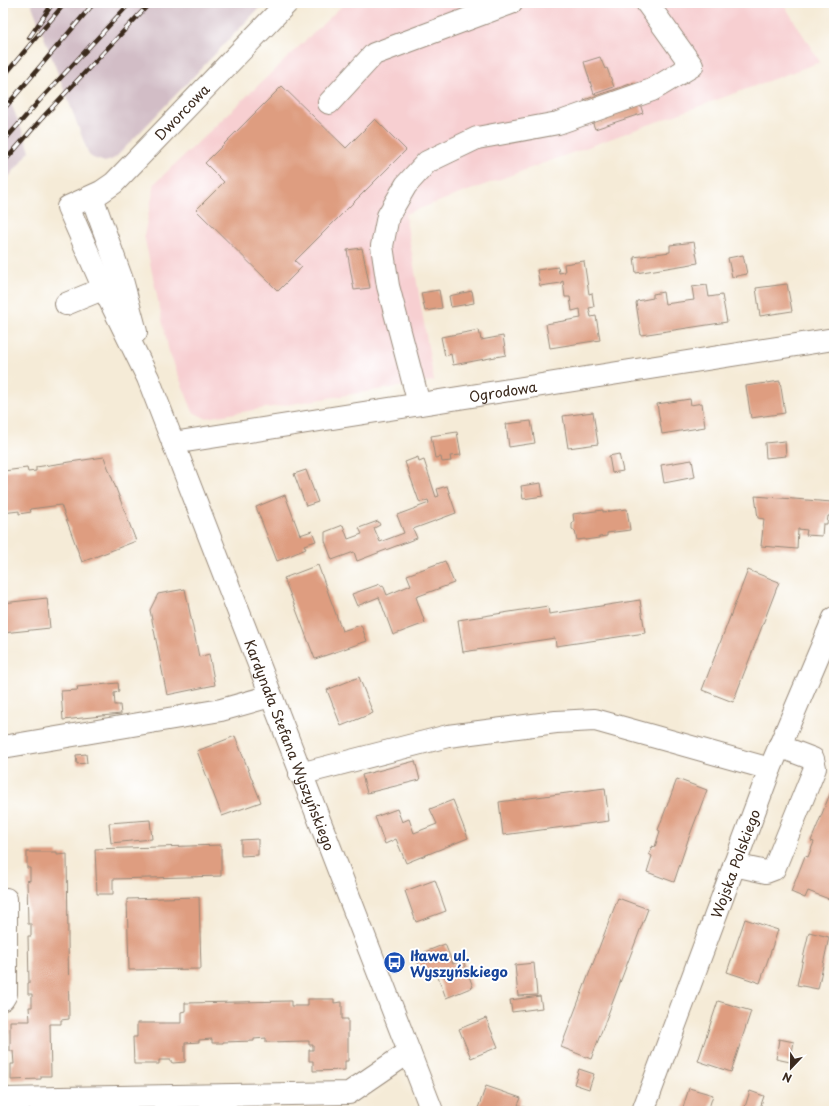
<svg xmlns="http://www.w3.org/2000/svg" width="837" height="1114" viewBox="0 0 837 1114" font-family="'Playpen Sans',sans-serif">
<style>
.built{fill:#f7cfd1}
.railway{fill:#d2bdc6}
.building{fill:#de9d80}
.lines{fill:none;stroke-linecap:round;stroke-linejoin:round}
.minor-casing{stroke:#988a7a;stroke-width:24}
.minor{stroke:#fff;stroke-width:22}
.rail-casing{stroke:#3b2a1e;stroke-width:4.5}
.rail{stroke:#fff;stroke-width:3;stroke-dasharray:9;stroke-linecap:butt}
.labels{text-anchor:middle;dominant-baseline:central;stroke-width:4;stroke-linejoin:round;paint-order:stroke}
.street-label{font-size:14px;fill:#3b2a1e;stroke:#fff}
.transit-label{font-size:14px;font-weight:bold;fill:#164399;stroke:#fff;text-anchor:start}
</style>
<rect width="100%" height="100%" fill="#fff"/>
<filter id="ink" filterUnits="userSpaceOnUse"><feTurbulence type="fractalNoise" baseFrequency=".025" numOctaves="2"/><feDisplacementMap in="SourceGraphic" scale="8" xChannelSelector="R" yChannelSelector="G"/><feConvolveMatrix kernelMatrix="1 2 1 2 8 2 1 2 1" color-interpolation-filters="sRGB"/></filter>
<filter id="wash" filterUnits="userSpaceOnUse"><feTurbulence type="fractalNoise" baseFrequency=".012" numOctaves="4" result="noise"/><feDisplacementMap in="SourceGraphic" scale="16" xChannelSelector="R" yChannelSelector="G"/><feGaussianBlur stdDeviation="0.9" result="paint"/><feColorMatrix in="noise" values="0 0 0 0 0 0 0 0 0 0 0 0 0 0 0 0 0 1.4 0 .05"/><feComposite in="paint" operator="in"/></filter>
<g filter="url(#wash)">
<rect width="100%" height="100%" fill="#f5ebd7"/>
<!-- built -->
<polygon class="built" points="345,3 783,3 820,62 405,214 434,381 205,418 193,412 169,352 144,235 155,183"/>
<!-- railway -->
<g class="railway">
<polygon points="31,3 264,3 116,157 111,160 105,162 93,158 89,155"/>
<polygon points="3,83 30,151 3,184"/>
</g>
<g id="blocks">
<!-- building -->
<g class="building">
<polygon points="600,57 605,69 607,68 614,87 594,94 584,62"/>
<polygon points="633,83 643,113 595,129 584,100"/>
<polygon points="282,86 346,148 375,119 406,150 295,261 302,267 278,291 196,210 224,182 205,163"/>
<polygon points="694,242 698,263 636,273 634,257 670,252 670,245"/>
<polygon points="362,248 370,288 354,290 347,250"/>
<polygon points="743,255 747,274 732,277 728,258"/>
<polygon points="584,261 589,294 592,293 594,307 589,308 591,317 596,316 600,340 550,348 546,324 581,318 580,309 572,311 570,297 565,297 563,281 561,282 561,283 540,286 537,270 558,267 559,273 565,272 564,264"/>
<polygon points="787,284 792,311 760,316 756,288"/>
<polygon points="707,285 709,297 722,295 727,322 641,335 636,303 637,301 653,298 653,294 663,292 665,304 694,300 692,287"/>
<polygon points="439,290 442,308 425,311 421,293"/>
<polygon points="472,291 474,303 451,307 449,296"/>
<polygon points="479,330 481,340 503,336 506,355 453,365 451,354 445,356 441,337"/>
<polygon points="780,381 785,413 751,418 746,386"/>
<polygon points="690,399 691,405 702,403 705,427 662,434 657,404"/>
<polygon points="593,412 598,444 568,448 563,416"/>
<polygon points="531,421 535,443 509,447 506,424"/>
<polygon points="457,432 461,455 450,456 451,461 442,462 441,457 435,458 431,436"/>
<polygon points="785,441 786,456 766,458 765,443"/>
<polygon points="619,454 623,471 612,473 609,456"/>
<polygon points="104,457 136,541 82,562 61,505 30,509 31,512 19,514 19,511 3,513 3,475 5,475 4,471 27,468 28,472 36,471 36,467"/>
<polygon points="418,457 419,462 424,460 436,497 439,496 437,489 447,486 456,513 413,529 417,538 357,561 354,552 332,560 325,541 325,532 343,525 348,539 362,534 359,528 378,521 380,525 374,528 380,542 404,533 397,515 429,503 428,500 421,502 419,501 405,462"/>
<polygon points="692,460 695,477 664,483 661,465"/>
<polygon points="306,470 318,502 306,506 294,474"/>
<polygon points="541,483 543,496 523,499 521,486"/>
<polygon points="285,495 300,535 312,531 316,541 304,545 306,549 277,561 256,507"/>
<polygon points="755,496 832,502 830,516 828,516 827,524 823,524 822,536 806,535 807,530 798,529 797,549 761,546 764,519 758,518"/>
<polygon points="627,509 630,530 607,533 607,536 599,537 599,538 585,540 585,539 577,540 575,531 572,529 572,524 574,522 573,514 603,510 603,512"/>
<polygon points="445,561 454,583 416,597 425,623 393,635 379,597 357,606 352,594 380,584 381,586 383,585 387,595 411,585 407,575"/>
<polygon points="318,565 342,631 361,625 367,641 315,659 284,578"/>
<polygon points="748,570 779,582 733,702 702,690"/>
<polygon points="185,589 199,657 209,654 215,685 167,695 150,610 158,594"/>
<polygon points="47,598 50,628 3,633 3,603"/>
<polygon points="640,600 645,633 556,646 555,638 463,652 458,620 548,606 549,614"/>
<polygon points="359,677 373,713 341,726 327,690"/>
<polygon points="118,683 119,692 114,693 115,705 120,705 121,714 63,720 61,691 78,690 77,687"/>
<polygon points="235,736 261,802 222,816 197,751"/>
<polygon points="86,754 87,763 77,764 76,755"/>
<polygon points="415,761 420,780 367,793 362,775"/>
<polygon points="677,779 707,790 688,840 674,882 647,872 652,856 649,854 652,846 655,847 660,831 658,830"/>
<polygon points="834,784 834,901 808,891 805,898 791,892 805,856 808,857 814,842 811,841"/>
<polygon points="605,788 609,821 503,835 499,802"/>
<polygon points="453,800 468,838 406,863 396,839 385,844 375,817 397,809 402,822 409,819 414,833 437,824 430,809"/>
<polygon points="150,820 152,839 111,843 109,823"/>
<polygon points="258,839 258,855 241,856 241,840"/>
<polygon points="221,845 221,876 113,879 113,894 97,894 95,849"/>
<polygon points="27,852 57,852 57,855 67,854 69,1019 61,1020 61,1024 50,1024 51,1076 41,1076 41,1079 11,1080 11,1064 14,1064 13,1051 10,1051 10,1021 30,1021 29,1007 32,1007 32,994 28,994 28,983 29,983 28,936 31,936 31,924 28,924 27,880 30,881 30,868 27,868"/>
<polygon points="435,880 446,911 416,922 405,891"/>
<polygon points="199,897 201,969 129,970 127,899"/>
<polygon points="618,898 648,909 591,1059 561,1047"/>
<polygon points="745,919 778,930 760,983 727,972"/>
<polygon points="809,932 829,937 818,989 797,985"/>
<polygon points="445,944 453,964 463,960 473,987 446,998 436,971 424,976 415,956"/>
<polygon points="534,963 537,995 518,996 515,965"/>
<polygon points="540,996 542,1008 512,1012 510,1000"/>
<polygon points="308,999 334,999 334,1003 342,1002 342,1019 348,1019 348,1061 345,1061 345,1070 313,1071 313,1061 309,1061 309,1050 313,1050 313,1045 309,1045 309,1041 266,1042 266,1038 254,1039 254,1041 223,1042 223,1043 212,1043 212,1039 199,1040 199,1042 185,1043 185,1062 173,1063 171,1062 171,1060 159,1060 159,1064 134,1064 133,1037 137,1037 137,1023 181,1023 181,1012 185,1011 185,1003 291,1001 291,1006 308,1006"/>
<polygon points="718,1001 751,1011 731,1072 698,1061"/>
<polygon points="486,1018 498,1047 471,1058 459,1029"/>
<polygon points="779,1039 794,1042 790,1062 776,1059"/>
<polygon points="579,1069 594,1074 589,1089 574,1084"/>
<polygon points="486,1086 521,1098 518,1105 535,1111 477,1111"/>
<polygon points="689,1088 713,1095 708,1111 682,1111"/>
<polygon points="750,1091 764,1096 759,1111 744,1110"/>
</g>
</g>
</g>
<g filter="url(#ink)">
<use href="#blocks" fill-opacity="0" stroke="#988a7a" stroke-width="1"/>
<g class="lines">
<defs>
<g id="minor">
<path id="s1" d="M287,3L114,183L101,192L68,207L104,289L148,378L432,1111"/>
<polyline points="329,103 374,54 511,3"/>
<polyline points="92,197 122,280 136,332"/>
<polyline points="66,304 117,283"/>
<polyline points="419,404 388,286 382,246 388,216 406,185 427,162 477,138 558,123 652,90 692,66 647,3"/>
<path id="s2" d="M173,443L834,339"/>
<polyline points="3,747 221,710 271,696"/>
<polyline points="300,774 448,736 556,722 595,720 770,769"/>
<polyline points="734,865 766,872 774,869 815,768 813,759 779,746"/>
<polyline points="3,899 6,899 6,994 3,999"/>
<polyline points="3,1099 349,1093 409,1052"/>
<path id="s3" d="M643,1111L770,769L834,618"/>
</g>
</defs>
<!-- minor casing -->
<use href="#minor" class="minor-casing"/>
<!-- minor -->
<use href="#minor" class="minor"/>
<defs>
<g id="rail">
<polyline points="29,38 53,3"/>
<polyline points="3,77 65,3"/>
<polyline points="3,110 94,3"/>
<polyline points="3,142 40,100 130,3"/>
<polyline points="3,163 44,116 150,3"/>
</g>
</defs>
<!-- rail casing -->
<use href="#rail" class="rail-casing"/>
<!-- rail -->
<use href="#rail" class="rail"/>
</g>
</g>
<!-- icons -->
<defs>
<symbol id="bus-disc" viewBox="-11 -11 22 22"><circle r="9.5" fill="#1a4fb4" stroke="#fff"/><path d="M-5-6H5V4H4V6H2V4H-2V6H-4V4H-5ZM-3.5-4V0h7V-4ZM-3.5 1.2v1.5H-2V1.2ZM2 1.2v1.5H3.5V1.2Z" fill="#fff"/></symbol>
</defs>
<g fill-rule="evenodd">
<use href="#bus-disc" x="382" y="950" width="25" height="25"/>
</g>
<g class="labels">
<!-- street labels -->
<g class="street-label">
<text transform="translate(182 112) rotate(-46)">Dworcowa</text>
<text stroke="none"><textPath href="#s2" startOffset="334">Ogrodowa</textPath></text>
<text stroke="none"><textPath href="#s1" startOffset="884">Kardynała Stefana Wyszyńskiego</textPath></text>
<text stroke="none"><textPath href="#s3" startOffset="264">Wojska Polskiego</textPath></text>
</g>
<!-- transit labels -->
<g class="transit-label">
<text x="410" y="955">Iława ul.<tspan x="410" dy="16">Wyszyńskiego</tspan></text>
</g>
</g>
<!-- margin -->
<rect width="837" height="1114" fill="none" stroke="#fff" stroke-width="16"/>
<!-- north arrow -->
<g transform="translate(791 1068) rotate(202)" stroke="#ffffff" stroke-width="3" paint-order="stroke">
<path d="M0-3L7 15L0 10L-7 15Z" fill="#3b2a1e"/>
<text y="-6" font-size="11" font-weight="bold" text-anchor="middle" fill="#3b2a1e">N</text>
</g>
</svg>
